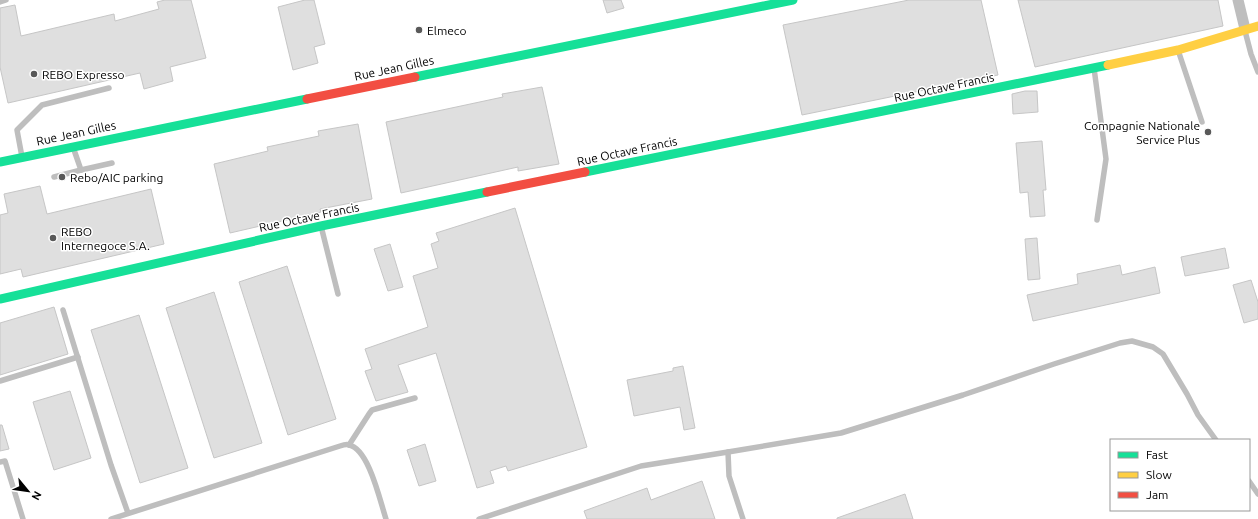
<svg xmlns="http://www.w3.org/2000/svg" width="1258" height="519" viewBox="0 0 1258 519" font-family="Ubuntu,sans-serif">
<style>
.building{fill:#dfdfdf;stroke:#c6c6c6}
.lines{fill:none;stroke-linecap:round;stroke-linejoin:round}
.lane{stroke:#bebebe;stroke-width:5.5}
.street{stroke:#bebebe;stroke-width:11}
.fast{stroke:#16e098;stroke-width:9}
.slow{stroke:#ffcf43;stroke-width:9}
.jam{stroke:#f24e42;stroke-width:9}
.poi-dot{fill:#595959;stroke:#fff;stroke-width:1.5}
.labels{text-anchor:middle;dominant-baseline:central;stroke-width:3;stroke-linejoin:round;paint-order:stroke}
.poi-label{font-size:12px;fill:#000;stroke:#fff;text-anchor:start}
.street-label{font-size:12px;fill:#000;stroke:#fff}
</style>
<rect width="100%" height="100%" fill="#fff"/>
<!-- building -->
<g class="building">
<polygon points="165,0 191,0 206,58 170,67 173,81 144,89 140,73 8,103 0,67 0,8 15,5 21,36 114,14 115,21 159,9 157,2"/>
<polygon points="305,0 314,0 325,44 314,47 318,63 293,70 278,7"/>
<polygon points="603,0 621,0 624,8 607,13"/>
<polygon points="909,0 981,0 998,75 802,115 783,25"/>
<polygon points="1018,0 1218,0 1223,26 1035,67"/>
<polygon points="542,87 559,164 518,171 518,167 401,193 386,122 503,97 502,94"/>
<polygon points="1025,91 1037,91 1038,112 1013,114 1012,94"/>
<polygon points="358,124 372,199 320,209 321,212 230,233 214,164 268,151 267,147 319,136 318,131"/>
<polygon points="1042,141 1046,190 1043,190 1045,216 1030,217 1028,192 1020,193 1016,143"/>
<polygon points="40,186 47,214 151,189 164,244 23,277 21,269 0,274 0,215 8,213 4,194"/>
<polygon points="515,208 587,447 508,471 506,466 490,471 494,483 477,488 436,353 398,365 408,392 376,401 365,371 372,369 365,349 428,327 413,276 438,268 431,244 439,241 436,233"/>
<polygon points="1037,238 1040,279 1028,280 1025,239"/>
<polygon points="390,244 403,287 388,291 374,249"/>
<polygon points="1225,248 1229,268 1185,276 1181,257"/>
<polygon points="1120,265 1122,275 1155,267 1160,293 1033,321 1027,295 1078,284 1077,274"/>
<polygon points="287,266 336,419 288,435 239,282"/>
<polygon points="1251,280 1258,302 1258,319 1244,323 1233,285"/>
<polygon points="214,292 262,443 214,458 166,308"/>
<polygon points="54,307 68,354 0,375 0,323"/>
<polygon points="139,315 188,468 140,483 91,330"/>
<polygon points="683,366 695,428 684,430 680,407 634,416 627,380 673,371 673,368"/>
<polygon points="70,391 91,458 54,470 33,402"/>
<polygon points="0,425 2,425 9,449 0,451"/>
<polygon points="425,444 436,481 419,486 407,450"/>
<polygon points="702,481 715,519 587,519 584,511 647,488 651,500"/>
<polygon points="905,494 913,519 837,519 837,518"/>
</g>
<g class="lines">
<!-- lane -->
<g class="lane">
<polyline points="0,2 6,0"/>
<polyline points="1245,31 1251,54 1258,72"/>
<polyline points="1178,50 1202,122"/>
<polyline points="1094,68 1106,159 1097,220"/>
<polyline points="73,147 81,170 112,163"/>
<polyline points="22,157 17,130 42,105 109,88"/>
<polyline points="54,177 81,170"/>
<polyline points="321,226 338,294"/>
<polyline points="63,310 111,465 128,513"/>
<polyline points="0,381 78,357"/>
<polyline points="349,445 369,414 372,410 415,398"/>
<polyline points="728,452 841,433 963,395 1054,364 1120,343 1132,341 1153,347 1163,354 1187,394 1198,415 1216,440"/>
<polyline points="0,462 5,461 23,519"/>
<polyline points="1249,481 1258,494"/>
<path d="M111,519L340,446C343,445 347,444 349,445C369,449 380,501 386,519"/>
<polyline points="479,519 641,466 728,452 729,476 743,519"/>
</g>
<!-- street -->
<polyline class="street" points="1238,0 1245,29"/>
<!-- fast -->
<g class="fast">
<polyline points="415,77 793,0"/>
<polyline points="0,162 307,99"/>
<polyline points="585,172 1108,65"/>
<polyline points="0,299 321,226 487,192"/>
</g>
<!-- slow -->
<polyline class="slow" points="1108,65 1178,50 1258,26"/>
<!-- jam -->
<g class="jam">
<polyline points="307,99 415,77"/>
<polyline points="487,192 585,172"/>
</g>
</g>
<!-- markers -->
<g class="poi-dot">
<circle cx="419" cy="30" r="4"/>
<circle cx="34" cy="74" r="4"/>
<circle cx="1208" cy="132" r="4"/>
<circle cx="62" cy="177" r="4"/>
<circle cx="53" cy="238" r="4"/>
</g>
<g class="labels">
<!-- poi labels -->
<g class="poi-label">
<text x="427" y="30">Elmeco</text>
<text x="42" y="74">REBO Expresso</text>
<text x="1200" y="125" text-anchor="end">Compagnie Nationale<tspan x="1200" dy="14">Service Plus</tspan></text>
<text x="70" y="177">Rebo/AIC parking</text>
<text x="61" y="231">REBO<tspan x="61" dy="14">Internegoce S.A.</tspan></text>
</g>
<!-- street labels -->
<g class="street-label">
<text transform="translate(394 68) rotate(-12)">Rue Jean Gilles</text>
<text transform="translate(944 87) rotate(-12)">Rue Octave Francis</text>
<text transform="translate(76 133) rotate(-12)">Rue Jean Gilles</text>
<text transform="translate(627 151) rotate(-12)">Rue Octave Francis</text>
<text transform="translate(309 217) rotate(-12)">Rue Octave Francis</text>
</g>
</g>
<!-- legend -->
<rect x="1110" y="439" width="140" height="72" fill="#ffffff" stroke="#999999"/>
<rect x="1118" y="452" width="20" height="6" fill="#16e098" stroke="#999999"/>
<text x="1146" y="459" font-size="12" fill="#000000">Fast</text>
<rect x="1118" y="472" width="20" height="6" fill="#ffcf43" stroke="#999999"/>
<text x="1146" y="479" font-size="12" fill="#000000">Slow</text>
<rect x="1118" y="492" width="20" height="6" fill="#f24e42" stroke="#999999"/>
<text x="1146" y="499" font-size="12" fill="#000000">Jam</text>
<!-- north arrow -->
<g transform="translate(28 491) rotate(119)" stroke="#ffffff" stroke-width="3" paint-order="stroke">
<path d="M0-3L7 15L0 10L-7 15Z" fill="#000000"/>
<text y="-6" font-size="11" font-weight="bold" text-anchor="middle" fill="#000000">N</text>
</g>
</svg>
